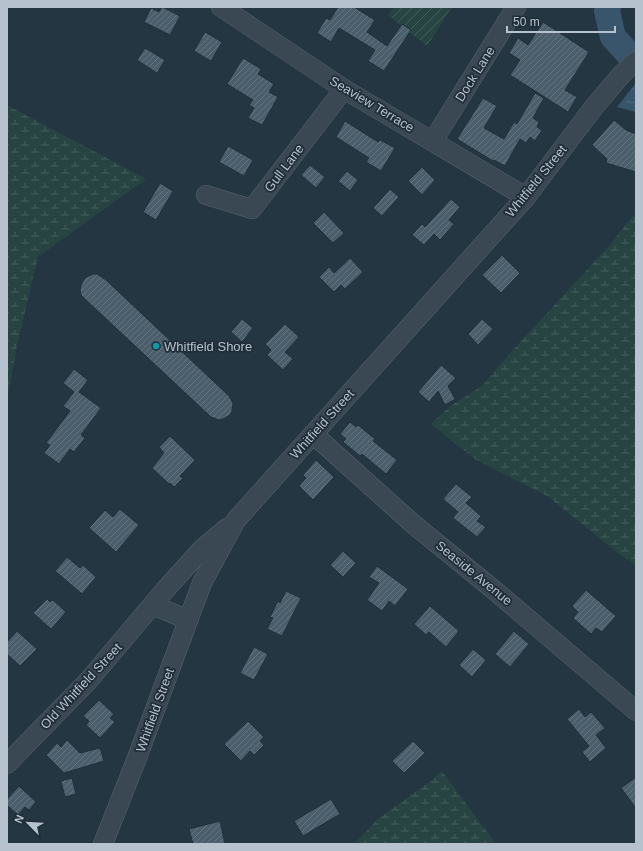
<svg xmlns="http://www.w3.org/2000/svg" width="643" height="851" viewBox="0 0 643 851" font-family="Arial,sans-serif">
<style>
.wetland{fill:url(#wetland-marsh)}
.garden{fill:url(#garden-furrows)}
.water{fill:url(#water-ripples)}
.lines{fill:none;stroke-linecap:round;stroke-linejoin:round}
.river{stroke:#38556b;stroke-width:26}
.building{fill:url(#building-hatch);stroke:#202f3a}
.minor-casing{stroke:#576570;stroke-width:20}
.minor{stroke:#394853;stroke-width:19}
.culture-dot{fill:#0f9aa8;stroke:#1e2d38;stroke-width:1.5}
.labels{text-anchor:middle;dominant-baseline:central;stroke-width:3.5;stroke-linejoin:round;paint-order:stroke}
.street-label{font-size:13px;fill:#b6c2cd;stroke:#1e2d38}
.poi-label{font-size:13px;fill:#b6c2cd;stroke:#1e2d38;text-anchor:start}
</style>
<defs>
<pattern id="wetland-marsh" width="20" height="14" patternUnits="userSpaceOnUse"><rect width="20" height="14" fill="#274443"/><path d="M1 5h8M5 5V1M11 12h8M15 12V8" fill="none" stroke="#445d5d"/></pattern>
<pattern id="garden-furrows" width="10" height="10" patternUnits="userSpaceOnUse"><rect width="10" height="10" fill="#274443"/><path d="M-1 1l2-2M0 10L10 0M9 11l2-2" fill="none" stroke="#445d5d"/></pattern>
<pattern id="water-ripples" width="26" height="14" patternUnits="userSpaceOnUse"><rect width="26" height="14" fill="#38556b"/><path d="M2 4q2-2 4 0t4 0M15 11q2-2 4 0t4 0" fill="none" stroke="#536c7f"/></pattern>
<pattern id="building-hatch" width="6" height="6" patternUnits="userSpaceOnUse"><rect width="6" height="6" fill="#4b5e6c"/><path d="M-1 1l2-2M0 6l6-6M5 7l2-2" fill="none" stroke="#637380"/></pattern>
</defs>
<rect width="100%" height="100%" fill="#253643"/>
<!-- wetland -->
<g class="wetland">
<polygon points="7,105 146,179 38,257 18,341 7,400"/>
<polygon points="636,214 636,565 623,557 547,496 475,459 431,424 449,407 483,385 512,351 609,246 633,216"/>
<polygon points="442,771 496,844 354,844 378,819 432,780"/>
</g>
<!-- garden -->
<polygon class="garden" points="394,7 452,7 427,46 388,15"/>
<!-- water -->
<polygon class="water" points="636,83 636,112 617,107"/>
<g class="lines">
<!-- river -->
<polyline class="river" points="608,7 607,11 613,37 636,62"/>
</g>
<!-- building -->
<g class="building">
<polygon points="162,7 180,16 170,35 144,22 151,8 159,12"/>
<polygon points="338,7 354,7 375,20 367,32 387,46 402,24 411,30 384,71 368,61 375,50 339,28 331,42 317,33 326,18 330,20"/>
<polygon points="543,22 589,52 565,90 577,97 568,112 510,75 520,60 509,53 518,38 528,45"/>
<polygon points="205,32 222,42 211,61 194,51"/>
<polygon points="145,48 165,60 157,73 137,60"/>
<polygon points="243,58 261,69 258,74 274,84 269,92 278,97 262,125 248,118 254,108 249,105 253,100 227,84"/>
<polygon points="535,93 544,98 533,118 539,122 537,127 542,130 535,141 530,137 526,143 520,139 505,166 494,160 493,161 457,139 483,98 497,106 484,128 504,139 514,122 517,124"/>
<polygon points="614,120 626,130 636,134 636,172 606,163 607,159 592,145"/>
<polygon points="345,121 378,142 380,140 395,148 381,171 366,162 369,158 336,137"/>
<polygon points="228,146 253,160 244,176 219,162"/>
<polygon points="310,165 325,177 316,188 301,175"/>
<polygon points="422,167 435,180 422,195 408,181"/>
<polygon points="347,171 358,180 350,191 338,181"/>
<polygon points="160,183 173,191 156,220 143,212"/>
<polygon points="390,189 399,197 382,216 373,208"/>
<polygon points="451,199 460,207 449,220 454,224 440,240 434,234 424,245 412,235 422,224 425,227"/>
<polygon points="324,212 344,233 333,243 313,223"/>
<polygon points="502,255 520,273 501,293 482,275"/>
<polygon points="350,258 363,272 345,289 341,285 334,292 319,277 329,267 334,273"/>
<polygon points="93,274 97,274 106,280 229,396 233,403 232,411 230,415 223,419 219,420 211,417 86,300 81,295 80,290 81,285 85,278"/>
<polygon points="242,319 253,328 242,342 231,332"/>
<polygon points="482,319 493,329 478,345 468,334"/>
<polygon points="285,324 299,337 285,352 293,359 283,370 267,355 271,350 265,344"/>
<polygon points="441,365 456,378 448,386 455,399 445,405 438,391 429,402 418,392"/>
<polygon points="74,369 88,380 79,392 101,408 81,435 85,438 74,452 70,449 59,464 44,453 50,445 46,443 70,411 63,406 74,392 63,383"/>
<polygon points="350,422 356,427 358,425 375,439 373,441 397,460 386,474 362,454 360,456 343,442 346,439 340,434"/>
<polygon points="170,436 195,460 180,476 183,478 174,487 170,483 169,484 152,468 164,453 159,447"/>
<polygon points="316,460 334,477 313,500 299,486 306,478 303,475"/>
<polygon points="456,484 472,497 466,503 481,516 477,521 486,527 477,537 453,518 458,512 443,499"/>
<polygon points="120,509 139,525 116,552 89,528 105,510 113,517"/>
<polygon points="343,551 356,563 343,577 330,565"/>
<polygon points="67,557 80,568 83,565 96,577 82,594 55,571"/>
<polygon points="377,566 408,589 395,606 389,601 382,611 367,600 379,583 369,577"/>
<polygon points="586,590 616,616 602,632 596,628 591,634 573,618 578,612 572,606"/>
<polygon points="286,591 301,598 282,636 267,629 273,618 270,617 278,601 280,603"/>
<polygon points="47,599 50,602 53,600 66,612 51,629 33,613"/>
<polygon points="430,606 459,631 446,647 429,632 426,635 414,624"/>
<polygon points="17,631 37,649 20,666 7,654 7,642"/>
<polygon points="514,631 529,644 510,667 495,654"/>
<polygon points="254,647 268,654 254,680 240,673"/>
<polygon points="473,649 486,660 472,677 459,665"/>
<polygon points="99,700 114,714 110,718 115,722 100,738 86,725 89,721 83,716"/>
<polygon points="579,709 585,717 591,712 605,728 596,735 606,748 590,762 582,752 589,746 567,719"/>
<polygon points="248,721 264,737 260,741 264,745 254,755 250,751 241,761 224,744"/>
<polygon points="67,740 80,753 100,748 104,761 64,773 46,755 57,743 61,747"/>
<polygon points="413,741 425,753 404,773 392,761"/>
<polygon points="636,777 636,808 621,788"/>
<polygon points="72,778 76,794 65,797 61,781"/>
<polygon points="19,786 36,802 29,810 25,807 18,815 7,805 7,799"/>
<polygon points="331,799 340,814 303,836 294,821"/>
<polygon points="220,821 225,844 193,844 189,829"/>
</g>
<g class="lines">
<defs>
<g id="minor">
<polyline points="221,7 344,89 526,197"/>
<polyline points="433,141 516,7"/>
<polyline points="206,195 252,209 344,89"/>
<polyline points="313,434 412,523 494,590 636,711"/>
<polyline points="153,605 188,620"/>
<polyline points="7,764 88,681 165,590 202,549 227,528"/>
<polyline points="103,844 137,758 202,583 236,520 526,197 594,107 622,74 636,61"/>
</g>
</defs>
<!-- minor casing -->
<use href="#minor" class="minor-casing"/>
<!-- minor -->
<use href="#minor" class="minor"/>
</g>
<!-- markers -->
<circle class="culture-dot" cx="156" cy="346" r="4"/>
<g class="labels">
<!-- street labels -->
<g class="street-label">
<text transform="translate(475 74) rotate(-58)">Dock Lane</text>
<text transform="translate(372 104) rotate(31)">Seaview Terrace</text>
<text transform="translate(284 168) rotate(-53)">Gull Lane</text>
<text transform="translate(536 181) rotate(-51)">Whitfield Street</text>
<text transform="translate(322 424) rotate(-48)">Whitfield Street</text>
<text transform="translate(474 573) rotate(39)">Seaside Avenue</text>
<text transform="translate(81 686) rotate(-47)">Old Whitfield Street</text>
<text transform="translate(155 710) rotate(-70)">Whitfield Street</text>
</g>
<!-- poi labels -->
<g class="poi-label">
<text x="164" y="346">Whitfield Shore</text>
</g>
</g>
<!-- border -->
<rect width="643" height="851" fill="none" stroke="#b6c2cd" stroke-width="16"/>
<!-- north arrow -->
<g transform="translate(28 823) rotate(294)" stroke="#1e2d38" stroke-width="3" paint-order="stroke">
<path d="M0-3L7 15L0 10L-7 15Z" fill="#b6c2cd"/>
<text y="-6" font-size="11" font-weight="bold" text-anchor="middle" fill="#b6c2cd">N</text>
</g>
<!-- scale -->
<path d="M507 26v6h108v-6" fill="none" stroke="#b6c2cd" stroke-width="2"/>
<text x="513" y="26" font-size="12" fill="#b6c2cd" stroke="#1e2d38" stroke-width="3" paint-order="stroke">50 m</text>
</svg>
